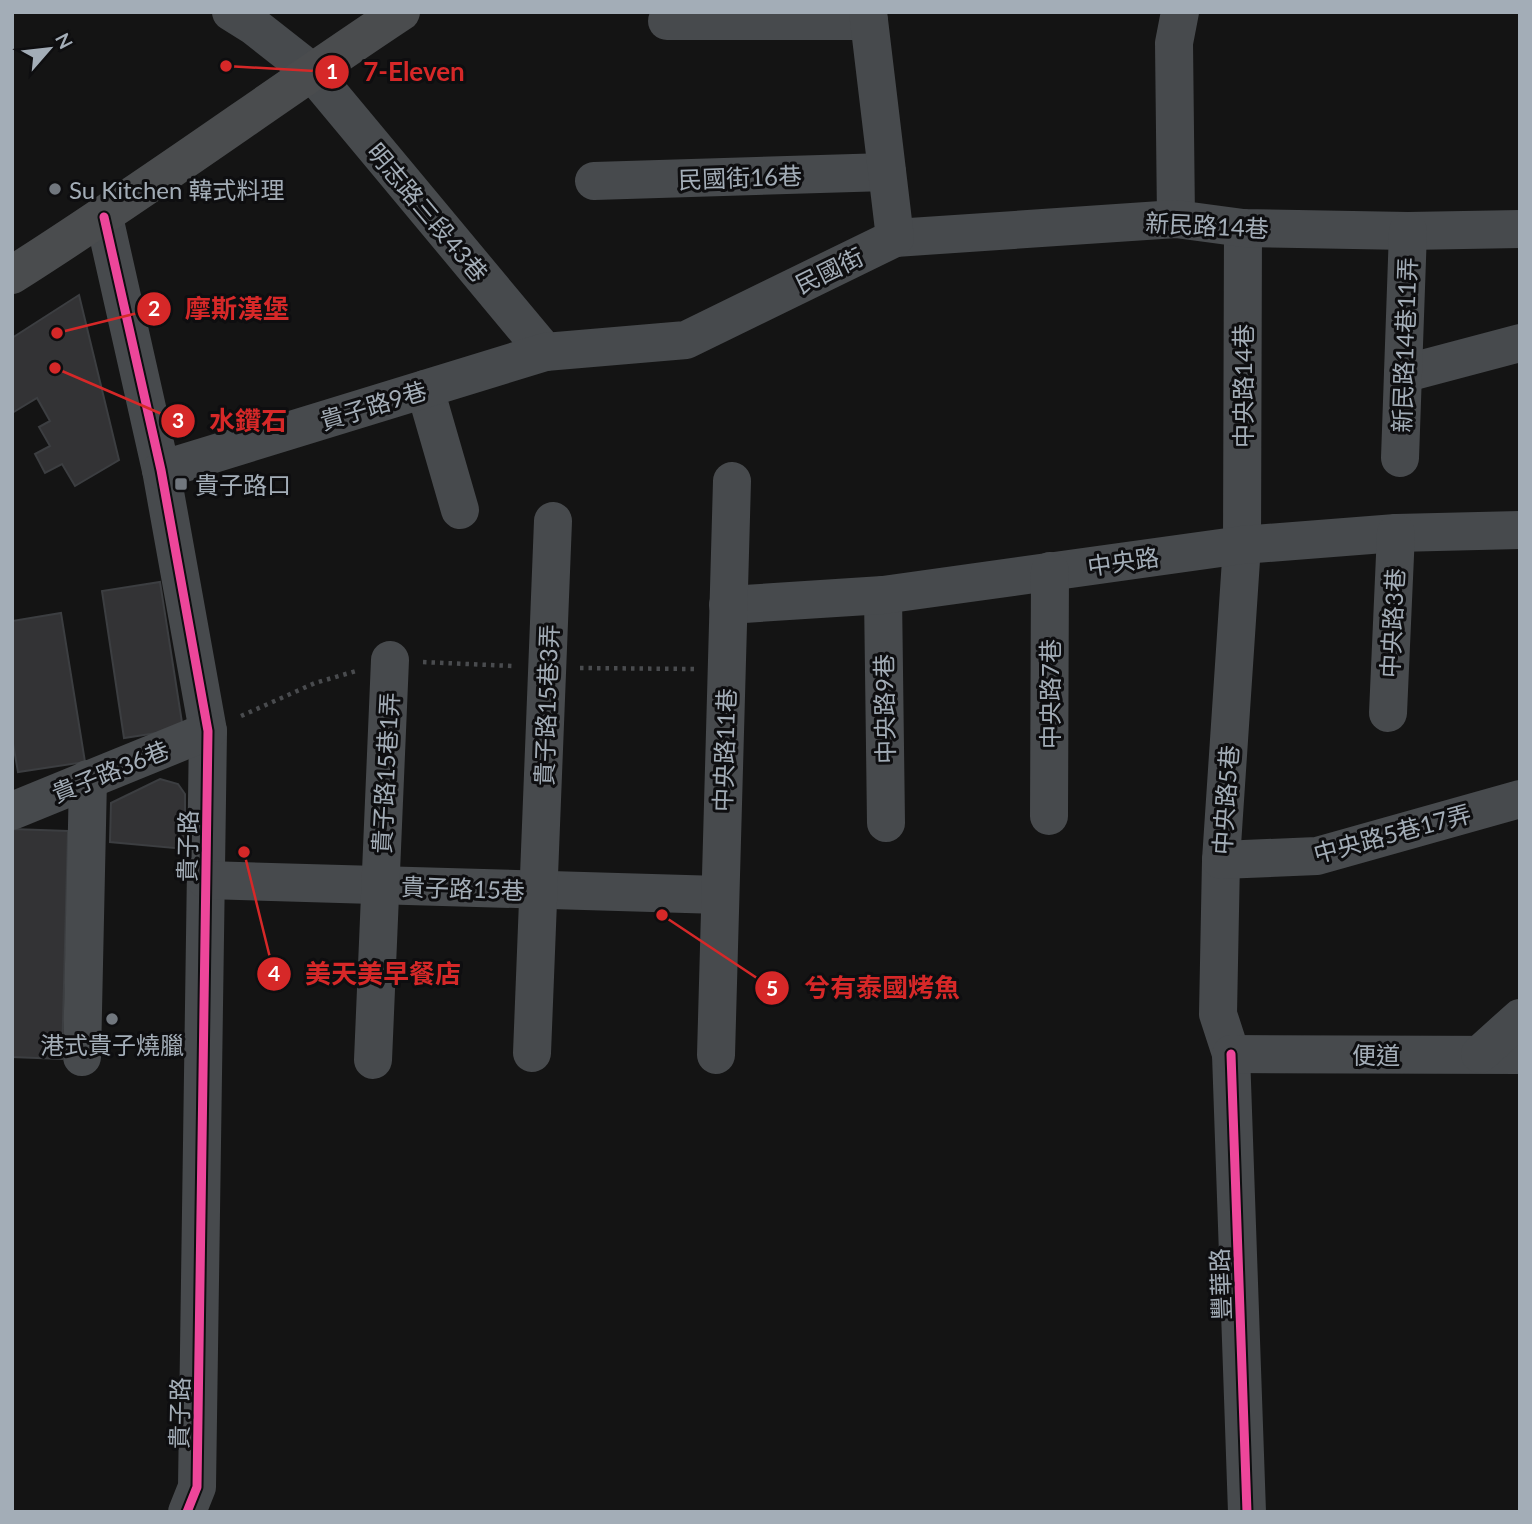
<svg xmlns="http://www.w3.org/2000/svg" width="1532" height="1524" viewBox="0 0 1532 1524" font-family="Lato,'Noto Sans TC',sans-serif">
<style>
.building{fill:#333335;stroke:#3c3e41;stroke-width:2}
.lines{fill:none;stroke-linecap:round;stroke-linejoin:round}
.path{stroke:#494b4e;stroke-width:4.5;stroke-dasharray:3.5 5;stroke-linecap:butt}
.minor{stroke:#474a4d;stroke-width:38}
.major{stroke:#4a4c4e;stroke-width:38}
.cycleway-casing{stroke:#0e0e10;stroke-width:13}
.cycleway{stroke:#ed469a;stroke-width:9}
.poi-dot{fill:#71777e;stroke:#0e0e10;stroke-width:2.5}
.labels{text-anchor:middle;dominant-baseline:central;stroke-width:6;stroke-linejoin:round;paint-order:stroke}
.street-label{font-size:24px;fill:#a3adb7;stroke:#0e0e10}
.poi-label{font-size:24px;fill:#a3adb7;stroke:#0e0e10;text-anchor:start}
.leader{fill:none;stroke:#d62828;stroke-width:2.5}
.callout-dot{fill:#d62828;stroke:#0e0e10;stroke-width:2.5}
.mark-label{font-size:21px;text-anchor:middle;font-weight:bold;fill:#fff}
.callout-label{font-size:26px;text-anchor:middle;font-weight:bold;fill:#d62828;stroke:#0e0e10;stroke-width:6;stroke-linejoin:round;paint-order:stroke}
</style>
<rect width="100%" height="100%" fill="#141414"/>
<!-- building -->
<g class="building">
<polygon points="79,295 119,460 75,486 62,464 45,473 35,454 50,446 39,427 50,421 37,398 12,413 12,338"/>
<polygon points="160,582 183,729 124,738 102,591"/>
<polygon points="61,613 85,762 18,772 12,738 12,621"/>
<polygon points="160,779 178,784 185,794 185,849 110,842 111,803"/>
<polygon points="12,829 68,831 62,1059 12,1057"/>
</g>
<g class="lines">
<!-- path -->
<g class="path">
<polyline points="423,662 512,666"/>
<polyline points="580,668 694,669"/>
<polyline points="241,716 315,683 356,671"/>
</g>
<!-- minor -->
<g class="minor">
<polyline points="231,12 255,27 311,71 545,352"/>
<polyline points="667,21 869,21"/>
<polyline points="594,181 887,172"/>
<polyline points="104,217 161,470 208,731 197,1487 187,1512"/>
<polyline points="1176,219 1174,43 1180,12"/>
<polyline points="1243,228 1242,545 1221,860 1218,1014 1231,1054 1247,1512"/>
<polyline points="895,238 1176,219 1243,228 1408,231 1520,229"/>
<polyline points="1403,374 1520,343"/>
<polyline points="425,389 460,510"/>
<polyline points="1400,458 1408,231"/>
<polyline points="161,470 545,352 686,340 895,238 868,12"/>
<polyline points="883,595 886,823"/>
<polyline points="728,605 883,595 1242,545 1396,533 1520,530"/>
<polyline points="1388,713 1396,533"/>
<polyline points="12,811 208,731"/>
<polyline points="1049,816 1050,571"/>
<polyline points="1221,860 1317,856 1520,799"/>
<polyline points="206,880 720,895"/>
<polyline points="532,1053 553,521"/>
<polyline points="1231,1054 1520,1055"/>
<polyline points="1480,1054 1520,1018"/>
<polyline points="716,1055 732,481"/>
<polyline points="82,1057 88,779"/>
<polyline points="373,1060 390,660"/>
</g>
<!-- major -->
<path class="major" d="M12,275C145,191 271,98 401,12"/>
<defs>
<g id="cycleway">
<polyline points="104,217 161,470 208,731 197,1487 187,1512"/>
<polyline points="1231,1054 1247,1512"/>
</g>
</defs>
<!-- cycleway casing -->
<use href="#cycleway" class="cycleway-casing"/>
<!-- cycleway -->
<use href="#cycleway" class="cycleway"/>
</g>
<!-- markers -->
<g class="poi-dot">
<circle cx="55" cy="189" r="7"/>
<rect x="174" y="477" width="14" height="14" rx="3.5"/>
<circle cx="112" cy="1019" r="7"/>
</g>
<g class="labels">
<!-- street labels -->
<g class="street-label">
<text transform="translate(740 177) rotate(-2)">民國街16巷</text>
<text transform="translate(428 212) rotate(50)">明志路三段43巷</text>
<text transform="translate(1207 225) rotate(3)">新民路14巷</text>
<text transform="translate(829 270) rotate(-26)">民國街</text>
<text transform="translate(1404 345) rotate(-88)">新民路14巷11弄</text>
<text transform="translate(1242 386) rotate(-90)">中央路14巷</text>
<text transform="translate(373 405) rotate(-17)">貴子路9巷</text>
<text transform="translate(1123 561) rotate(-8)">中央路</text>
<text transform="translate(1392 623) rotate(-87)">中央路3巷</text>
<text transform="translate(1049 694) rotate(-90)">中央路7巷</text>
<text transform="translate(546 705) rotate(-88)">貴子路15巷3弄</text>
<text transform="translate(884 709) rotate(-91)">中央路9巷</text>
<text transform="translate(724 750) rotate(-88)">中央路11巷</text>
<text transform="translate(110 771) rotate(-22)">貴子路36巷</text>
<text transform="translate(385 773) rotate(-87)">貴子路15巷1弄</text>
<text transform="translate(1225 800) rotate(-86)">中央路5巷</text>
<text transform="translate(1392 833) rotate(-15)">中央路5巷17弄</text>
<text transform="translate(187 846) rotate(-89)">貴子路</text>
<text transform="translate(463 888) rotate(2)">貴子路15巷</text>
<text x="1376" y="1054">便道</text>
<text transform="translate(1220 1284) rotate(-92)">豐華路</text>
<text transform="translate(179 1413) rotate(-89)">貴子路</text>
</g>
<!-- poi labels -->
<g class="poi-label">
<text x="69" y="189">Su Kitchen 韓式料理</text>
<text x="195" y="484">貴子路口</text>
<text x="112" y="1044" text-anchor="middle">港式貴子燒臘</text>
</g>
</g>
<!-- callouts -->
<path class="leader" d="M226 66L332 72M57 333L154 309M55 368L178 421M244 852L274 974M662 915L772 988"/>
<g class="callout-dot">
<circle cx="226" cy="66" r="7"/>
<circle cx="57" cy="333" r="7"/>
<circle cx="55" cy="368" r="7"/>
<circle cx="244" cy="852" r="7"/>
<circle cx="662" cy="915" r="7"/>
<circle cx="332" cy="72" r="18"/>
<circle cx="154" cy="309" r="18"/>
<circle cx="178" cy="421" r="18"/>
<circle cx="274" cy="974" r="18"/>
<circle cx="772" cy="988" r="18"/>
</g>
<g class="mark-label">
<text x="332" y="79">1</text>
<text x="154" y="316">2</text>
<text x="178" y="428">3</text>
<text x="274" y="981">4</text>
<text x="772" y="996">5</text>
</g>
<g class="callout-label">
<text x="414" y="81">7-Eleven</text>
<text x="237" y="318">摩斯漢堡</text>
<text x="248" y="430">水鑽石</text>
<text x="383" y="983">美天美早餐店</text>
<text x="882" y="997">兮有泰國烤魚</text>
</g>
<!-- border -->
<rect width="1532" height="1524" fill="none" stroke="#a3adb7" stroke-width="28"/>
<!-- north arrow -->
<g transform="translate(49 49) rotate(62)" stroke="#0e0e10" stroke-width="5" paint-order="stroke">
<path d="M0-5L12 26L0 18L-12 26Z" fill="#a3adb7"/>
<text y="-10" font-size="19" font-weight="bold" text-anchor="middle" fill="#a3adb7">N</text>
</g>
</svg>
